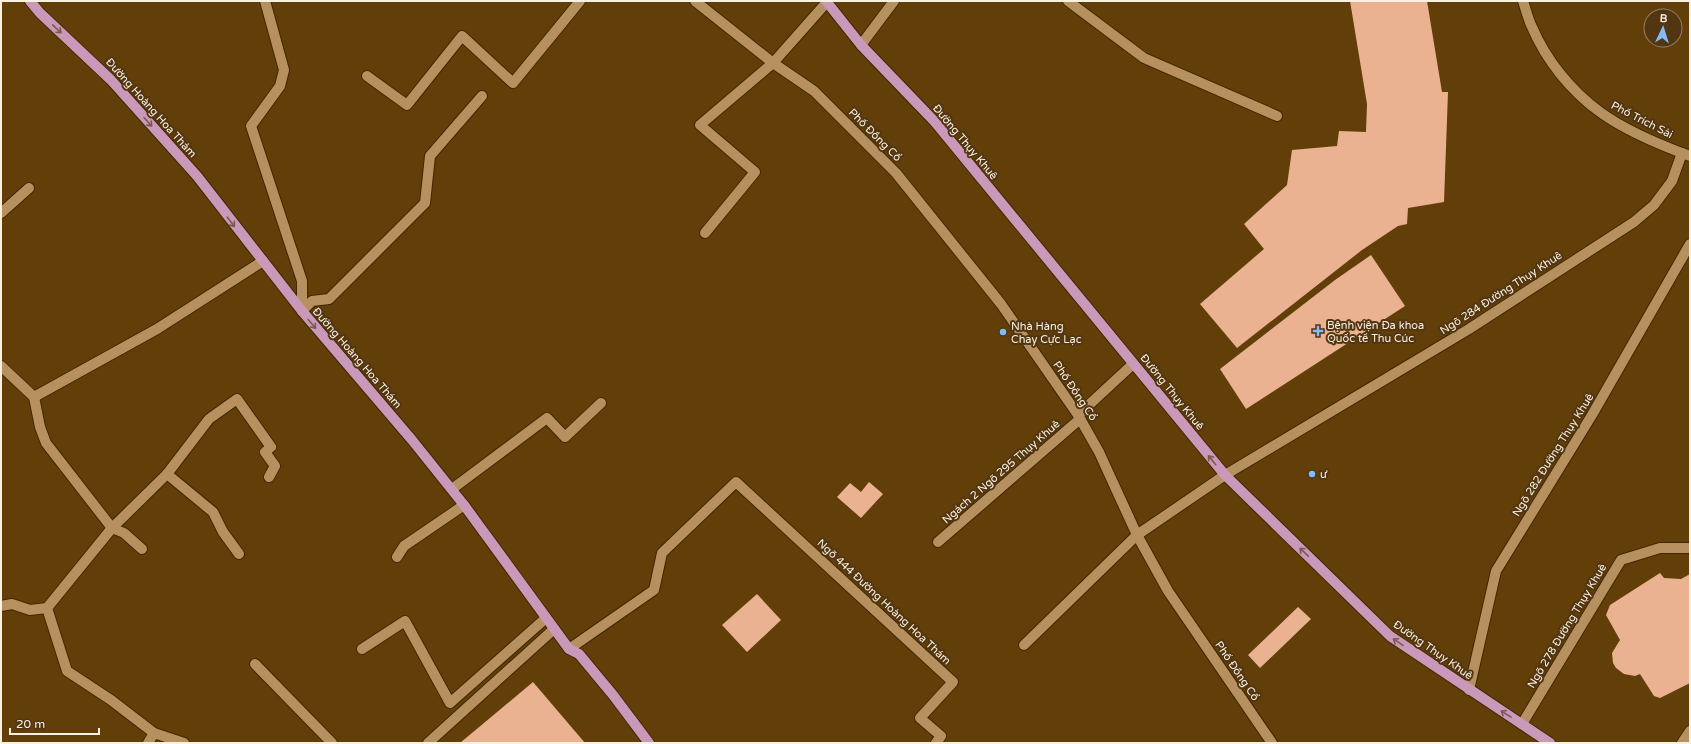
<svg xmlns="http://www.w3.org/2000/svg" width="1691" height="744" viewBox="0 0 1691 744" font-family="'Varela Round',sans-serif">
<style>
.building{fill:#eab290}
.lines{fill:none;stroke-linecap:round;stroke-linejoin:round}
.minor-casing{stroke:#412700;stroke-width:12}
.major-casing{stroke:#412700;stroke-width:12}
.minor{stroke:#b7905f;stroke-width:10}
.major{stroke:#ca99ba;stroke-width:10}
.oneway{stroke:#7b594c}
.poi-dot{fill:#83bcfb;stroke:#513611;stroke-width:1.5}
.labels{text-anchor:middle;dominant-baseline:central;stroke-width:4;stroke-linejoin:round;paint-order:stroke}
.street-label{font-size:11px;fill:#fcf0e1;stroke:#513611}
.poi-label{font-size:11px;fill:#fcf0e1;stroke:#513611;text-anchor:start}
</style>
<rect width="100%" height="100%" fill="#623f08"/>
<!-- building -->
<g class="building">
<polygon points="1350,1 1427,1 1442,92 1448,92 1444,202 1408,208 1407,224 1398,226 1362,250 1237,348 1200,304 1264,249 1244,224 1287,185 1292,150 1337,146 1339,131 1366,132 1367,104"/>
<polygon points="1371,255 1405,306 1246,409 1220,369 1335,280"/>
<polygon points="869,482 883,494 861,518 837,497 850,483 861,492"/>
<polygon points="1660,573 1664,578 1681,579 1690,574 1690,683 1660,698 1654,696 1640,674 1635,676 1624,674 1616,668 1613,663 1612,653 1620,640 1606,615 1610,605"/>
<polygon points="757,594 781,620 747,652 722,625"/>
<polygon points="1298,607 1311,619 1260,668 1248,655"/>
<polygon points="533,682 585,743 460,743"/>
</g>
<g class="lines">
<defs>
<g id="minor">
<polyline points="265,1 284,70 280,86 251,126 302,281 302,311"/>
<polyline points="695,1 773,63 814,91 896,173 1001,304 1078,415 1099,452 1137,535 1168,591 1272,743"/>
<polyline points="1068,1 1144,58 1277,116"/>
<path d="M1523,1C1526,10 1528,19 1532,27C1546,60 1571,91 1600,112C1626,131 1660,145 1690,156"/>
<polyline points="861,45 894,1"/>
<polyline points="367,76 407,105 462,36 513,83 580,1"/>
<polyline points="1,213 29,188"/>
<polyline points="705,233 755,172 700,125 773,63 827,2"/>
<polyline points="302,311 312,301 329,299 425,203 430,156 482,96"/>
<polyline points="1,366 34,397"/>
<polyline points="34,397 157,329 263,261"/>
<polyline points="34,397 40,427 46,443 112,528"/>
<polyline points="1078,415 1133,364"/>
<polyline points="167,474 213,512 223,532 239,554"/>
<polyline points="452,489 547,418 565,437 601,403"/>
<polyline points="112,528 124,533 142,549"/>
<polyline points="938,542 1080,419"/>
<polyline points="397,557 404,546 464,505"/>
<polyline points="1,606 12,604 30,610 47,608 112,528 167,474 209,419 237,399 271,447 265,452 275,466 269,477"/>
<polyline points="47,608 67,671 111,700 154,733 184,743"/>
<polyline points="1024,645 1137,535 1225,475 1469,329 1634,222 1654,205 1672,181 1682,153"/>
<polyline points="362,649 405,621 450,703 546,618"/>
<polyline points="569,649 654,590 662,553 736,482 953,682 920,718 941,736 936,743"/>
<polyline points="255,664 332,743"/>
<polyline points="1469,690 1496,571 1592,415 1690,244"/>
<polyline points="1522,724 1621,560 1660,548 1690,548"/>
<polyline points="148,743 154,733"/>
<polyline points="428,743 554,629"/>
<polyline points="1682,743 1690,731"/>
</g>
<g id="major">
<polyline points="30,1 40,13 111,80 197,176 302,311 412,440 464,505 569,649 579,654 613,695 649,743"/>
<polyline points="826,1 861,45 935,122 1225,475 1390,636 1550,743"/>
</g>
</defs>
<!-- minor casing -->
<use href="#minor" class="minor-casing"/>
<!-- major casing -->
<use href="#major" class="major-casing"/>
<!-- minor -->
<use href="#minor" class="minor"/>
<!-- major -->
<use href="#major" class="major"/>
</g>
<!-- one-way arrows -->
<defs><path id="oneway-shaft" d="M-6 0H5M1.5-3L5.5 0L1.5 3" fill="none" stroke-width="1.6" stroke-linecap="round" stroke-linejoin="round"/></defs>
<g class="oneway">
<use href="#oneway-shaft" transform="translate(57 29) rotate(44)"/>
<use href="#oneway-shaft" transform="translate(148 122) rotate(48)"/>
<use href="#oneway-shaft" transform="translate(231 222) rotate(53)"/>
<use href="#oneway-shaft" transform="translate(312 324) rotate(50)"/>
<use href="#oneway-shaft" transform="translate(1212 460) rotate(-129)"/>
<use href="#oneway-shaft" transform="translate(1304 552) rotate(-136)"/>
<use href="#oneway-shaft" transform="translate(1398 642) rotate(-146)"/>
<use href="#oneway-shaft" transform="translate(1506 714) rotate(-148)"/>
</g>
<!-- markers -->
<g class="poi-dot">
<path d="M1316 325h4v4h4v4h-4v4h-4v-4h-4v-4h4z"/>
<circle cx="1003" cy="332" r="4"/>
<circle cx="1312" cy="474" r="4"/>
</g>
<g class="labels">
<!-- street labels -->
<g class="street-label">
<text transform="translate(151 108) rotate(48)">Đường Hoàng Hoa Thám</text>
<text transform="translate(1642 120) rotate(27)">Phố Trích Sài</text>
<text transform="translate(875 135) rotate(45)">Phố Đồng Cổ</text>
<text transform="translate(965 142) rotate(50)">Đường Thụy Khuê</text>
<text transform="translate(1501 293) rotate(-33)">Ngõ 284 Đường Thụy Khuê</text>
<text transform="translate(357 358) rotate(49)">Đường Hoàng Hoa Thám</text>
<text transform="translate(1075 391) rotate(56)">Phố Đồng Cổ</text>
<text transform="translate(1172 392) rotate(51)">Đường Thụy Khuê</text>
<text transform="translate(1553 455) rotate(-58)">Ngõ 282 Đường Thụy Khuê</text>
<text transform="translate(1001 472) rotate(-41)">Ngách 2 Ngõ 295 Thụy Khuê</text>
<text transform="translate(884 602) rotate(43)">Ngõ 444 Đường Hoàng Hoa Thám</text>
<text transform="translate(1567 626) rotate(-59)">Ngõ 278 Đường Thụy Khuê</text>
<text transform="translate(1433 650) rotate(35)">Đường Thụy Khuê</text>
<text transform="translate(1237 671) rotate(56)">Phố Đồng Cổ</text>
</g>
<!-- poi labels -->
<g class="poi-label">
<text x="1327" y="325">Bệnh viện Đa khoa<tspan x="1327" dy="13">Quốc tế Thu Cúc</tspan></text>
<text x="1011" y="326">Nhà Hàng<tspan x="1011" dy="13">Chay Cực Lạc</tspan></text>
<text x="1320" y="474">ư</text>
</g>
</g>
<!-- border -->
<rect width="1691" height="744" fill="none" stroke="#fcf0e1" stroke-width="4"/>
<!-- north arrow -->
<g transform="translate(1663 28) rotate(4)"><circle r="19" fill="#513611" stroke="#958064"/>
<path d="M0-3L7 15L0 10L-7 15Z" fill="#83bcfb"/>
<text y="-6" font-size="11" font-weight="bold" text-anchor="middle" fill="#fcf0e1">B</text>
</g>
<!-- scale -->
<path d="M10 728v6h89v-6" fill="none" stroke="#fcf0e1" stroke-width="2"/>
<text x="16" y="728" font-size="12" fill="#fcf0e1" stroke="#513611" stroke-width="3" paint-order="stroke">20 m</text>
</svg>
